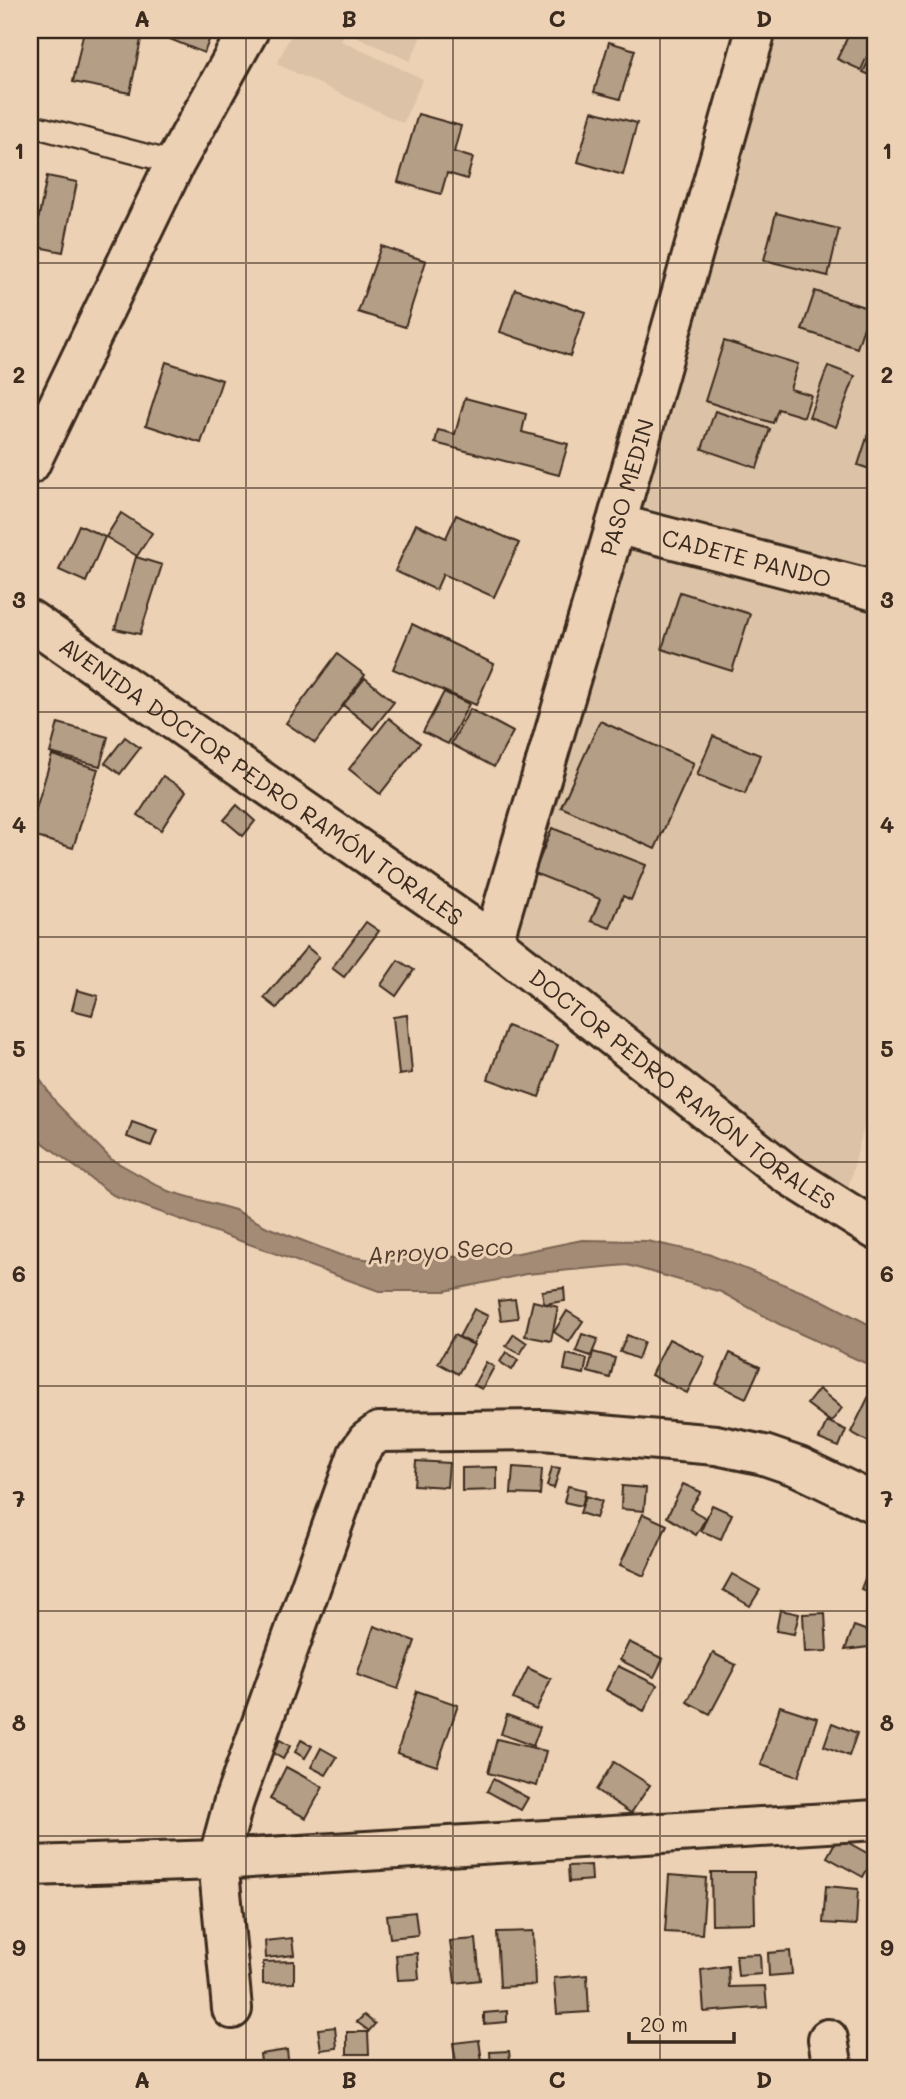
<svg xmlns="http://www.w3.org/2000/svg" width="906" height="2099" viewBox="0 0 906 2099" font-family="Mali,sans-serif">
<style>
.built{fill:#dcc2a6}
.water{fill:#a38b74;stroke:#796452;stroke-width:2}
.building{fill:#b59e86;stroke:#3b2a1e;stroke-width:2}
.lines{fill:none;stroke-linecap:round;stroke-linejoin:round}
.service-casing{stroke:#3b2a1e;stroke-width:26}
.minor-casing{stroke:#3b2a1e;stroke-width:44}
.tertiary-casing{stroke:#3b2a1e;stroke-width:44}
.service{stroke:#edd1b4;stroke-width:21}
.minor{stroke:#edd1b4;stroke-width:38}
.tertiary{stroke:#edd1b4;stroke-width:38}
.grid{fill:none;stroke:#3b2a1e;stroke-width:2;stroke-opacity:0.55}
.labels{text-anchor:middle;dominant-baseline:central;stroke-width:6;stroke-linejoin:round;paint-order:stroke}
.street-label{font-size:23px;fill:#3b2a1e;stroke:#edd1b4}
.water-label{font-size:24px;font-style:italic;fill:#503d2f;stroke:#edd1b4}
.neatline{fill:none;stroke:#3b2a1e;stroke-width:2.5}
.grid-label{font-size:23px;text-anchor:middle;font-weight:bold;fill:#3b2a1e}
</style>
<rect width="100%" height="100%" fill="#edd1b4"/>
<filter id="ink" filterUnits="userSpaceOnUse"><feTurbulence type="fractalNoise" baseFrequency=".0143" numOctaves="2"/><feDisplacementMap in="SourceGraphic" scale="14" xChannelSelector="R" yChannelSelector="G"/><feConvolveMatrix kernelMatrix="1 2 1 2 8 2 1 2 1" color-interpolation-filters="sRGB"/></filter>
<g filter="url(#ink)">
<!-- built -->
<g class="built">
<polygon points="293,30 347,30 341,41 423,79 403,123 277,64"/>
<polygon points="360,30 424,30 410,61 357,37"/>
<polygon points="751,30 876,30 876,1081 846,1196 499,924"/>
</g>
<!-- water -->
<polygon class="water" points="30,1065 57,1104 111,1159 168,1191 235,1210 267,1227 340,1255 378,1261 518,1253 582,1240 647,1241 708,1254 820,1299 876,1328 876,1368 779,1324 721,1292 627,1265 526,1274 445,1291 379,1291 113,1195 30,1133"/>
<!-- building -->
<g class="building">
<polygon points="84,30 143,30 130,93 73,82"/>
<polygon points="156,30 213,30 204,53 155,33"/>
<polygon points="851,30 872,30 876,32 876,37 861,70 837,59"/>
<polygon points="609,42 635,50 620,99 594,92"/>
<polygon points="876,46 876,78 863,72"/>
<polygon points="592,111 637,123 623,175 578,162"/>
<polygon points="418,114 461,126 454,152 473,158 467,179 447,173 441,194 398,182"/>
<polygon points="47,176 77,182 63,252 33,246"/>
<polygon points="776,213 839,229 828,276 764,260"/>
<polygon points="381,246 426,261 405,327 358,312"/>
<polygon points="515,289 585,312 570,356 500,332"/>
<polygon points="815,291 870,309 857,348 802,330"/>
<polygon points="724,341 798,364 790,389 811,395 804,417 778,409 773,423 705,401"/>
<polygon points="166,362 222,380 201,443 146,425"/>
<polygon points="828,366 855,376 836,427 809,417"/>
<polygon points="465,398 526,414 522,432 568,444 559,475 435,443 438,430 455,434"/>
<polygon points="715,411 770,429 757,468 702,449"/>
<polygon points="874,416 876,416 876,471 858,465"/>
<polygon points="121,513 152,533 137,556 106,537"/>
<polygon points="456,515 519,543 494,597 443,574 436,590 395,571 416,524 446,538"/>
<polygon points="79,525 105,537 86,582 59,570"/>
<polygon points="136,557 162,565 140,634 115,629"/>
<polygon points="680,592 750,614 732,671 662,649"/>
<polygon points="412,624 494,664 476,705 393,669"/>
<polygon points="337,654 365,675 315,743 286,723"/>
<polygon points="365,678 394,702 373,729 343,705"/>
<polygon points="444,692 469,704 448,744 423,732"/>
<polygon points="470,709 513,732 494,767 451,744"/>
<polygon points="389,718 420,743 380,794 349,769"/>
<polygon points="600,721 694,763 655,849 561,807"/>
<polygon points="58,723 108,737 100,766 50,753"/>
<polygon points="713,736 760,755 745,794 697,775"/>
<polygon points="125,737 140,748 120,774 105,763"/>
<polygon points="52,755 98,769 73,848 30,835 30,829"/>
<polygon points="163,776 186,791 161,830 138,815"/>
<polygon points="237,805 255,821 243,836 224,820"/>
<polygon points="552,828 646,865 631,900 623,896 610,928 591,921 600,899 534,873"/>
<polygon points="366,922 379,931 344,977 332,968"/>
<polygon points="307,947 319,957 277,1008 264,998"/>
<polygon points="398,960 414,970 396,996 381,985"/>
<polygon points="77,990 98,996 92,1015 72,1010"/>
<polygon points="407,1015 412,1073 399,1075 393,1017"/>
<polygon points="507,1026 558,1045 539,1097 488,1079"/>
<polygon points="132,1122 157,1131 151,1146 127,1137"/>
<polygon points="564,1288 565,1301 544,1304 542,1291"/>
<polygon points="515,1299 518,1318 501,1320 498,1301"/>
<polygon points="533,1301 558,1307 551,1341 525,1336"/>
<polygon points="474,1309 488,1316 473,1344 459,1337"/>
<polygon points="567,1311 583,1321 569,1342 554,1332"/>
<polygon points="514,1334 527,1343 520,1354 506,1346"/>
<polygon points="582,1334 598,1339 591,1356 576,1351"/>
<polygon points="454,1335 474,1345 458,1374 438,1363"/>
<polygon points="627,1335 644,1342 638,1359 620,1352"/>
<polygon points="669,1339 705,1357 687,1393 651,1375"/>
<polygon points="506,1352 518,1360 512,1370 500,1362"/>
<polygon points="593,1352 615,1358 610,1378 588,1372"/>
<polygon points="730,1353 760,1367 746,1398 716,1384"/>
<polygon points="567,1354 587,1359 584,1374 564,1370"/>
<polygon points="486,1362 494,1367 482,1389 474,1385"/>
<polygon points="873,1388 876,1389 876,1446 851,1432"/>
<polygon points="819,1389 842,1408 831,1422 807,1404"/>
<polygon points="827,1421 846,1430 839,1447 819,1439"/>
<polygon points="416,1461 449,1463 447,1487 414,1485"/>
<polygon points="497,1467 497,1490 462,1491 462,1468"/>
<polygon points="513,1467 542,1469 540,1495 511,1494"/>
<polygon points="552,1467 560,1468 554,1488 547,1486"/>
<polygon points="683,1484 701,1492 690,1509 706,1518 696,1535 667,1517"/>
<polygon points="568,1486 586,1490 582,1506 564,1502"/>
<polygon points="622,1486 646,1488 644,1511 621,1509"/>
<polygon points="586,1496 602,1501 596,1518 580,1513"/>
<polygon points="712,1505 732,1514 721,1539 701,1531"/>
<polygon points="643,1514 667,1525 644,1576 620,1565"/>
<polygon points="876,1550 876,1595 861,1589"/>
<polygon points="732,1574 760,1590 750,1606 723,1590"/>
<polygon points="780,1610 799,1614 794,1634 776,1631"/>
<polygon points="825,1613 827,1651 805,1652 803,1614"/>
<polygon points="374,1626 415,1641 398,1689 357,1675"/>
<polygon points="854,1626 876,1634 876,1646 845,1650"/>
<polygon points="629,1642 663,1659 654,1677 620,1660"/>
<polygon points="713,1653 736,1665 710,1714 687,1702"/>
<polygon points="618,1666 657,1685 644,1711 606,1690"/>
<polygon points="528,1668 551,1679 536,1710 513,1699"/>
<polygon points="417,1691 458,1705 437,1766 397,1753"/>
<polygon points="780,1706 817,1718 798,1777 761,1765"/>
<polygon points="507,1715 540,1727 533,1746 501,1734"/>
<polygon points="832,1723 857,1733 849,1756 824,1746"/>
<polygon points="497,1739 546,1751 537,1786 488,1773"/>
<polygon points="280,1740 290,1746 283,1759 273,1753"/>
<polygon points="301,1740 312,1746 305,1758 295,1752"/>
<polygon points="321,1748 337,1757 326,1775 311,1767"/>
<polygon points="614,1762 650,1785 631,1813 596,1790"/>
<polygon points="286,1767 323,1787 306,1818 270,1799"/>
<polygon points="493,1779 528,1798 521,1810 487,1791"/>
<polygon points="838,1837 874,1857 863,1877 827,1857"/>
<polygon points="591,1865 592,1880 569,1882 568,1866"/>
<polygon points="711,1872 754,1872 755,1923 712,1924"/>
<polygon points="669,1875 706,1878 702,1934 665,1932"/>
<polygon points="826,1886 858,1889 856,1925 823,1923"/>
<polygon points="415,1912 418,1935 390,1938 387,1915"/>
<polygon points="533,1931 535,1985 500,1987 497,1932"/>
<polygon points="292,1938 294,1955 266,1958 265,1941"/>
<polygon points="476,1939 480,1980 455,1983 450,1941"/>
<polygon points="790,1951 792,1974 769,1976 768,1953"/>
<polygon points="417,1953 419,1979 398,1980 396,1955"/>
<polygon points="760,1954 761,1974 738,1976 736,1955"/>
<polygon points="294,1961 294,1983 263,1984 263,1962"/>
<polygon points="728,1966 729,1987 765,1986 767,2007 704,2012 701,1970"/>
<polygon points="587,1975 589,2012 557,2014 554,1978"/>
<polygon points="507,2011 507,2022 484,2024 484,2013"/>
<polygon points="364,2015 375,2024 369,2031 357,2022"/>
<polygon points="335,2027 337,2048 321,2050 318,2029"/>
<polygon points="347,2032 368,2032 369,2054 347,2054"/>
<polygon points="479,2040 483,2069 457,2069 453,2043"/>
<polygon points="287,2050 289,2069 262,2069 260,2054"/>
<polygon points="509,2051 511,2069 491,2069 490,2052"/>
</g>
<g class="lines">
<defs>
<polyline id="service" points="30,125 175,163"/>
<g id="minor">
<polyline points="30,464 175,163 249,30"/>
<path id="s1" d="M616,524L876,591"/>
<path id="s2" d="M493,942L784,1172L876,1230"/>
<polyline points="30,1866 218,1860 876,1820"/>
<polyline points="232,2009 218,1860 234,1801 358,1454 367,1441 379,1432 543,1430 716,1445 764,1455 799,1467 876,1504"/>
<polyline points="828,2039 833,2069"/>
</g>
<g id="tertiary">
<path id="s3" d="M30,620L493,942L616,524L756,30"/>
</g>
</defs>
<!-- service casing -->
<use href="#service" class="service-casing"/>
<!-- minor casing -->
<use href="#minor" class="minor-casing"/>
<!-- tertiary casing -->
<use href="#tertiary" class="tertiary-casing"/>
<!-- service -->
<use href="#service" class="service"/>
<!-- minor -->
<use href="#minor" class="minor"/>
<!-- tertiary -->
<use href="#tertiary" class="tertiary"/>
</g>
</g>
<!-- grid -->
<path class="grid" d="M246,30V2069M453,30V2069M660,30V2069M30,263H876M30,488H876M30,712H876M30,937H876M30,1162H876M30,1386H876M30,1611H876M30,1836H876"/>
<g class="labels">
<!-- street labels -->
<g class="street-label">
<text stroke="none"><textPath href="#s3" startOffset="1038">PASO MEDIN</textPath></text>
<text stroke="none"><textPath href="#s1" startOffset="135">CADETE PANDO</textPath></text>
<text stroke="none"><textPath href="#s3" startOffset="282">AVENIDA DOCTOR PEDRO RAMÓN TORALES</textPath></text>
<text stroke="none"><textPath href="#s2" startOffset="240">DOCTOR PEDRO RAMÓN TORALES</textPath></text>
</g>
<!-- water labels -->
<g class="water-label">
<text transform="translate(440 1250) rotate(-4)">Arroyo Seco</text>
</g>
</g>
<!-- margin -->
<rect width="906" height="2099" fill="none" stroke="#edd1b4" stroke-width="77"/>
<!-- scale -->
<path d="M629 2032v10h105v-10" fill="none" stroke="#3b2a1e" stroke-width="3.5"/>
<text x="640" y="2032" font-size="21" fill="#3b2a1e" stroke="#edd1b4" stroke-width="5" paint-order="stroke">20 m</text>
<rect x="38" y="38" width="829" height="2022" class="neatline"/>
<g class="grid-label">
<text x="142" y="27">A</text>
<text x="349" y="27">B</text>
<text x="557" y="27">C</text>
<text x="764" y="27">D</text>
<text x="19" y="159">1</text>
<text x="887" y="159">1</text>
<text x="19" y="383">2</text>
<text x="887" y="383">2</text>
<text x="19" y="608">3</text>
<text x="887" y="608">3</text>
<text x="19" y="833">4</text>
<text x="887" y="833">4</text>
<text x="19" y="1057">5</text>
<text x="887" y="1057">5</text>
<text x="19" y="1282">6</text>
<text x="887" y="1282">6</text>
<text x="19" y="1507">7</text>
<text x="887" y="1507">7</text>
<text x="19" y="1731">8</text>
<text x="887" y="1731">8</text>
<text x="19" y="1956">9</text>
<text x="887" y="1956">9</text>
<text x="142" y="2088">A</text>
<text x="349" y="2088">B</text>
<text x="557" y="2088">C</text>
<text x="764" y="2088">D</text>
</g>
</svg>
